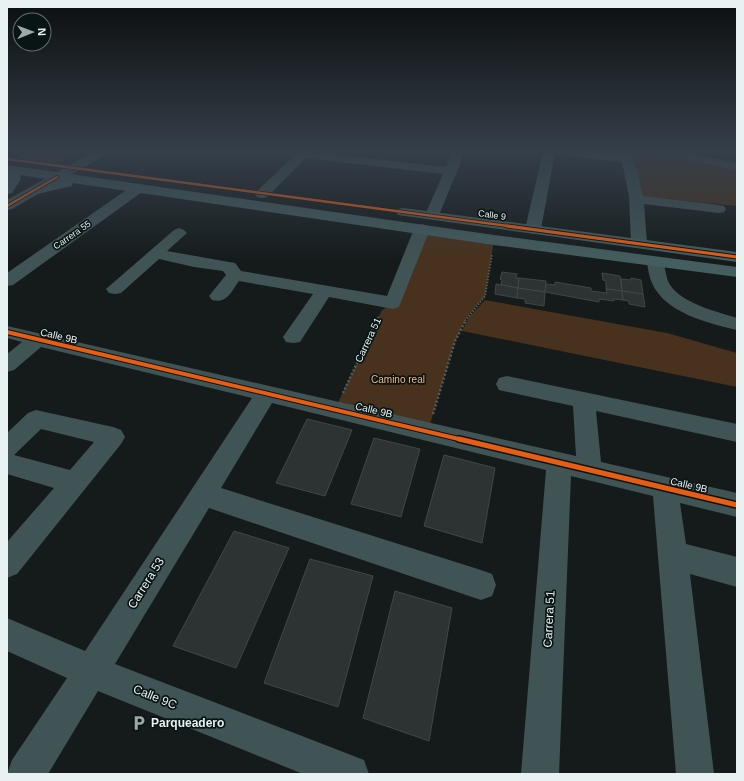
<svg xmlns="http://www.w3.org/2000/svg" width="744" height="781" viewBox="0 0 744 781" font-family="Helvetica,sans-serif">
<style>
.green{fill:#48311d}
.building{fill:#2d3333;stroke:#414646}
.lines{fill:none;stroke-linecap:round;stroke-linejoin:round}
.path-far2{stroke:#505c5d;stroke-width:1.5;stroke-dasharray:1 1;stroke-linecap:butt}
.path-far1{stroke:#505c5d;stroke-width:2;stroke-dasharray:1.5 1.5;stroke-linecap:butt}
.path{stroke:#505c5d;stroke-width:2.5;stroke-dasharray:2 2;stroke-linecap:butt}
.minor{fill:#415455;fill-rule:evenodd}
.major{fill:#445d5e;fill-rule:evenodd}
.cycleway-far3-casing{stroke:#091515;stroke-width:4}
.cycleway-far2-casing{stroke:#091515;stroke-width:5}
.cycleway-far1-casing{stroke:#091515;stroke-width:6}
.cycleway-casing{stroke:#091515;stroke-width:8}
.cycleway-far3{stroke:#e95d12;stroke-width:2.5}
.cycleway-far2{stroke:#e95d12;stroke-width:3}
.cycleway-far1{stroke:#e95d12;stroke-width:4}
.cycleway{stroke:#e95d12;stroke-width:5}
.labels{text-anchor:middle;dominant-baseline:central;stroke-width:3.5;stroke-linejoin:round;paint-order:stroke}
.far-street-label{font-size:9px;fill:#e9f2f2;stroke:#091515}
.street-label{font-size:10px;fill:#e9f2f2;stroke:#091515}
.park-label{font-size:10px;fill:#fab77d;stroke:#091515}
.near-street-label{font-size:12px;fill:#e9f2f2;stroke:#091515}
.near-poi-label{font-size:12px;font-weight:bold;fill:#e9f2f2;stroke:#091515;text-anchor:start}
</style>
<rect width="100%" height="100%" fill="#151b1b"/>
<!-- green -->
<g class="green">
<polygon points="29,152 79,152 54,165 12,160"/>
<polygon points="626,152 674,152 737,167 737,206 636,196"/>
<polygon points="422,229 494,240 485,296 467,317 455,341 428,431 335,409 382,310 393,303"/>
<polygon points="485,300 667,333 737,353 737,387 462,331 469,317"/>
</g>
<!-- building -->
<g class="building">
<polygon points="502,272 517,274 516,278 519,278 518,288 501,285 502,280 500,279"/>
<polygon points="602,273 620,276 622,291 606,289 606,281 603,280"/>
<polygon points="519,278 546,281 545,292 518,288"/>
<polygon points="631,278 641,280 643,294 622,291 621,279 631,280"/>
<polygon points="555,282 591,288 591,291 607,293 606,289 622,291 623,300 614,299 614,301 599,299 599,302 545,292 546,284 555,285"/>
<polygon points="496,284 518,288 517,298 495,294"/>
<polygon points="518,288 545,292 544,306 525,303 525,299 517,298"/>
<polygon points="622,291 643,294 645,307 629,304 629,301 623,300"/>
<polygon points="307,419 352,430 325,496 276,483"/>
<polygon points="374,438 420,449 401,517 351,504"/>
<polygon points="444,455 495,468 482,543 424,526"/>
<polygon points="234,531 289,548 236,668 173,646"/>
<polygon points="310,559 373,576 338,707 264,683"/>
<polygon points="395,591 452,608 429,741 363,718"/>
</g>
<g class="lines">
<!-- path-far2 -->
<polyline class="path-far2" points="25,157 37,152"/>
<!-- path-far1 -->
<g class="path-far1">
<polyline points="377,321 379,316"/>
<polyline points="465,321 485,296 492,254"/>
</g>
<!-- path -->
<g class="path">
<polyline points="343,393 377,320"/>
<polyline points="433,414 455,341 466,320"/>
</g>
<!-- minor -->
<g class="minor">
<polygon points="93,152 107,152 105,155 12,209 7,210 7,200"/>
<polygon points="278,152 312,152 446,167 453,152 465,152 439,215 437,218 432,219 427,218 425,215 443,174 306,158 267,197 262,198 257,197 255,194 257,191 293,157 280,155"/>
<polygon points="543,152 555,152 541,229 538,232 533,234 528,232 525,229"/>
<polygon points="557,152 592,152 621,155 620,152 632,152 643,196 719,205 724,206 726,209 724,212 719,213 644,204 647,243 645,246 639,248 633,246 631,243 629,196 622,162 563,156 559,155"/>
<polygon points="668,152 687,152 737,163 737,171 670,155"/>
<polygon points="137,185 142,186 144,189 142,192 13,285 7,286 7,273 132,186"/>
<path d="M422,224L427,226L430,229L399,307L393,309L329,297L300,342L293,343L286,342L283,337L313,294L239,281C231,292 227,304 212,300L209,296L226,275L223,271L194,267L159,259L121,293L115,294L109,293L106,289L174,230L179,228L184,230L187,233L167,251L235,263L241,271L387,296L414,229L417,226Z"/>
<path d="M655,257L661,258C666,266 665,277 670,285C682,303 717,312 737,318V330C708,323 665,313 652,283C649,277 648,269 647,262L649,258Z"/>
<polygon points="7,326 576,456 573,406 499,390 496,384 499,378 507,376 737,424 737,442 596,411 601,462 737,493 737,517 680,503 686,544 737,557 737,587 690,574 714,774 676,774 653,496 571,476 559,774 521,774 546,470 272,403 221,488 481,570 492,574 496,585 492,596 481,600 209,508 115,664 364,760 369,774 303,774 98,691 48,774 7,774 12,760 67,678 7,651 7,618 85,651 252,398 41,347 14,370 7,372 7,354 22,342 7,338"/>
<path d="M36,410L113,427L121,430L125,437L121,444L17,574L7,578V542L54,488L7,474V433L28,413ZM41,429L94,442L70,470L14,455Z"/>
</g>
<!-- major -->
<g class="major">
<polygon points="7,165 494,235 737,267 737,277 494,245 73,183 72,186 33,195 28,194 26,191 28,188 60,181 20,175 21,179 12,193 7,194"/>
<polygon points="403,208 737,252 737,262 398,215 396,212 398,209"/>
</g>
<defs>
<g id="cycleway-far3">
<polyline points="7,159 515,227"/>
<polyline points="7,206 57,177"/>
</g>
<polyline id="cycleway-far2" points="507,226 737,257"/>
<polyline id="cycleway-far1" points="7,332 463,440"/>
<polyline id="cycleway" points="459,439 737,505"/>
</defs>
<!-- cycleway-far3 casing -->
<use href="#cycleway-far3" class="cycleway-far3-casing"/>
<!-- cycleway-far2 casing -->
<use href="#cycleway-far2" class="cycleway-far2-casing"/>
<!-- cycleway-far1 casing -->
<use href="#cycleway-far1" class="cycleway-far1-casing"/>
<!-- cycleway casing -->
<use href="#cycleway" class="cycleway-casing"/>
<!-- cycleway-far3 -->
<use href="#cycleway-far3" class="cycleway-far3"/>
<!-- cycleway-far2 -->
<use href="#cycleway-far2" class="cycleway-far2"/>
<!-- cycleway-far1 -->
<use href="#cycleway-far1" class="cycleway-far1"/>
<!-- cycleway -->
<use href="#cycleway" class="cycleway"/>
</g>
<!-- sky -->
<linearGradient id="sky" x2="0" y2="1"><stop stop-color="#0c0f0f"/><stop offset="0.58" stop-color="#353f4a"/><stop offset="1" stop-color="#353f4a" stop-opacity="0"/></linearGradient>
<rect width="744" height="261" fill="url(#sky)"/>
<!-- icons -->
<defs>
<symbol id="parking-bare" viewBox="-9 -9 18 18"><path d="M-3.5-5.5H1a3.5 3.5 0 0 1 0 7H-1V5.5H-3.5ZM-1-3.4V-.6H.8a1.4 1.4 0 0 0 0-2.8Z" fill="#9fa7a7" stroke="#091515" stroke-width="2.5" paint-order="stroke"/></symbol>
</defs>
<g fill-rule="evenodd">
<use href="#parking-bare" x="128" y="712" width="22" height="22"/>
</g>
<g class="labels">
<!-- far-street labels -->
<g class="far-street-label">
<text transform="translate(492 215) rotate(8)">Calle 9</text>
<text transform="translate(72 235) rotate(-35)">Carrera 55</text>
</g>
<!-- street labels -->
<g class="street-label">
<text transform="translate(59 336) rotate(13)">Calle 9B</text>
<text transform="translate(368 340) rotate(-65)">Carrera 51</text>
<text transform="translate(374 410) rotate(13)">Calle 9B</text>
<text transform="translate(689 485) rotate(13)">Calle 9B</text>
</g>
<!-- park labels -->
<g class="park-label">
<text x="398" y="379">Camino real</text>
</g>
<!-- near-street labels -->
<g class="near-street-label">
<text transform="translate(146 583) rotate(-58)">Carrera 53</text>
<text transform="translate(549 619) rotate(-87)">Carrera 51</text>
<text transform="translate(155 697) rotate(22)">Calle 9C</text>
</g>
<!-- near-poi labels -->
<g class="near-poi-label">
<text x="151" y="723">Parqueadero</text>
</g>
</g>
<!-- border -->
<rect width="744" height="781" fill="none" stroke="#e9f2f2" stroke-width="16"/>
<!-- north arrow -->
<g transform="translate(32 32) rotate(89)"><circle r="19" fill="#091515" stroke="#636d6d"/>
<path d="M0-3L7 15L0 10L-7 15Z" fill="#9fa7a7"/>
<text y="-6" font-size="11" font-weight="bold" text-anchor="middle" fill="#e9f2f2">N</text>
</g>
</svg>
